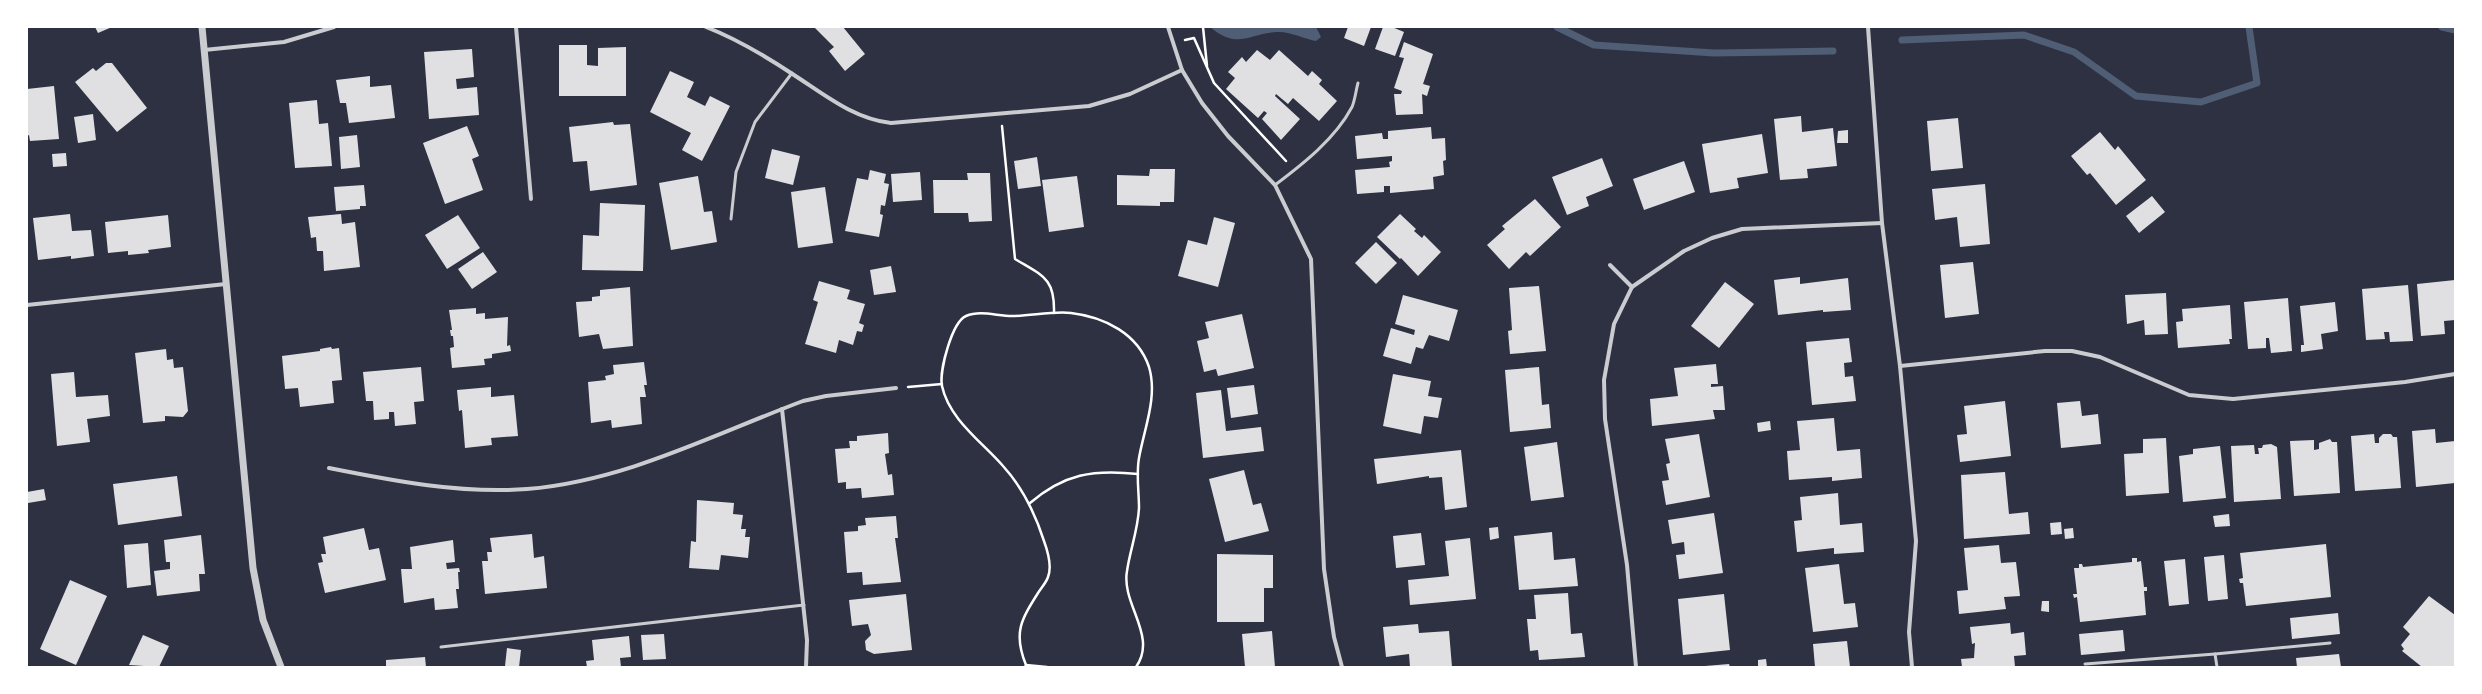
<svg xmlns="http://www.w3.org/2000/svg" width="2482" height="694" viewBox="0 0 2482 694" font-family="Jost,sans-serif">
<style>
.water{fill:#4f5d75}
.lines{fill:none;stroke-linecap:round;stroke-linejoin:round}
.stream{stroke:#4f5d75;stroke-width:7}
.building{fill:#e0e0e3}
.path{stroke:#fff;stroke-width:2.5}
.service{stroke:#caccd0;stroke-width:3}
.minor{stroke:#caccd0;stroke-width:4}
.tertiary{stroke:#caccd0;stroke-width:7}
</style>
<rect width="100%" height="100%" fill="#2d3142"/>
<!-- water -->
<path class="water" d="M1210,27H1316L1321,37L1316,41C1305,39 1289,31 1277,32C1247,34 1238,50 1210,27Z"/>
<g class="lines">
<!-- stream -->
<g class="stream">
<polyline points="1557,27 1594,45 1714,53 1833,51"/>
<polyline points="2442,27 2455,30"/>
<polyline points="1902,40 2024,35 2074,52 2136,96 2201,102 2257,83 2249,27"/>
</g>
</g>
<!-- building -->
<g class="building">
<polygon points="95,27 112,27 98,33"/>
<polygon points="814,27 843,27 865,54 845,71 829,51 834,47"/>
<polygon points="1348,27 1371,27 1364,46 1344,38"/>
<polygon points="1383,27 1392,27 1404,32 1395,56 1375,49"/>
<polygon points="1404,42 1433,54 1423,84 1430,86 1427,96 1422,94 1423,114 1396,115 1394,94 1401,94 1402,91 1394,88 1404,58 1399,57"/>
<polygon points="559,45 587,45 587,65 598,66 598,48 626,47 626,96 559,96"/>
<polygon points="472,49 474,77 456,79 457,89 477,87 479,115 429,119 424,52"/>
<polygon points="1257,50 1270,60 1279,50 1308,76 1312,71 1322,80 1319,84 1337,101 1319,121 1293,98 1288,104 1276,94 1275,96 1300,119 1281,140 1262,119 1267,113 1264,111 1258,118 1226,89 1235,78 1228,72 1242,57 1246,62"/>
<polygon points="106,63 112,63 147,108 117,132 75,82 93,68 96,71"/>
<polygon points="670,71 694,82 687,97 705,106 710,96 730,106 702,161 682,150 691,133 650,112"/>
<polygon points="370,76 370,87 391,85 395,118 349,123 346,103 340,103 336,80"/>
<polygon points="54,86 59,139 30,141 29,135 27,136 27,89"/>
<polygon points="317,100 319,124 328,123 332,166 295,168 289,103"/>
<polygon points="93,114 96,140 78,143 74,117"/>
<polygon points="1801,116 1802,132 1833,128 1837,166 1807,169 1808,178 1780,180 1774,119"/>
<polygon points="1958,118 1963,168 1931,171 1927,121"/>
<polygon points="613,122 614,125 630,124 637,185 590,191 587,161 573,162 569,127"/>
<polygon points="467,126 479,156 472,159 483,190 445,204 423,143"/>
<polygon points="1431,127 1432,139 1445,138 1446,160 1443,161 1444,175 1433,177 1434,189 1390,193 1390,186 1384,186 1384,192 1357,194 1355,170 1390,167 1389,162 1392,161 1392,156 1357,159 1355,136 1382,133 1383,139 1388,139 1388,131"/>
<polygon points="1848,130 1848,143 1837,143 1838,131"/>
<polygon points="2100,132 2115,150 2118,146 2146,180 2116,205 2090,173 2087,175 2071,156"/>
<polygon points="1762,134 1768,173 1737,178 1739,188 1710,193 1702,144"/>
<polygon points="357,135 360,167 341,169 339,137"/>
<polygon points="772,149 800,156 793,185 765,178"/>
<polygon points="66,153 67,166 53,167 52,154"/>
<polygon points="1037,157 1041,186 1018,189 1014,161"/>
<polygon points="1602,158 1613,186 1586,197 1589,206 1567,215 1552,177"/>
<polygon points="1684,161 1695,192 1644,210 1633,179"/>
<polygon points="1150,169 1175,169 1174,202 1160,202 1160,206 1117,205 1117,175 1149,176"/>
<polygon points="870,170 886,174 884,183 889,184 885,206 881,205 880,214 883,215 879,237 845,231 857,178 868,180"/>
<polygon points="920,172 922,200 893,202 891,174"/>
<polygon points="967,173 990,173 992,221 969,222 968,213 934,213 933,180 968,180"/>
<polygon points="698,176 704,212 712,211 717,242 671,250 659,183"/>
<polygon points="1077,176 1084,227 1049,232 1042,180"/>
<polygon points="1985,184 1990,244 1960,247 1957,217 1935,220 1932,189"/>
<polygon points="364,185 366,206 360,206 360,209 336,211 334,187"/>
<polygon points="825,187 833,243 798,248 791,192"/>
<polygon points="2152,196 2165,212 2139,233 2126,216"/>
<polygon points="1535,199 1561,227 1530,256 1526,252 1509,269 1487,245 1505,229 1502,226"/>
<polygon points="600,203 645,205 643,271 582,270 583,235 599,236"/>
<polygon points="70,214 72,231 91,230 94,256 71,259 71,256 38,260 33,218"/>
<polygon points="341,214 342,224 355,222 360,267 324,271 323,251 317,251 316,237 311,238 308,217"/>
<polygon points="1400,214 1416,229 1414,231 1422,238 1424,235 1441,252 1418,276 1401,258 1400,259 1377,237"/>
<polygon points="168,215 171,247 148,250 149,253 128,255 128,251 108,253 105,222"/>
<polygon points="458,215 480,248 447,269 425,235"/>
<polygon points="1214,217 1235,223 1218,287 1178,276 1188,240 1207,245"/>
<polygon points="1376,242 1397,263 1376,284 1355,263"/>
<polygon points="483,252 497,272 472,289 458,269"/>
<polygon points="1973,262 1979,314 1945,318 1940,265"/>
<polygon points="891,266 896,292 874,295 870,270"/>
<polygon points="1800,277 1800,284 1848,278 1851,310 1823,312 1823,310 1778,315 1774,280"/>
<polygon points="2455,280 2455,320 2444,321 2445,334 2421,336 2417,284"/>
<polygon points="819,281 850,290 847,299 865,304 859,323 864,325 862,332 857,331 853,345 839,340 836,353 805,344 818,302 813,300"/>
<polygon points="1725,282 1754,304 1719,348 1691,326"/>
<polygon points="2408,285 2413,341 2390,342 2389,332 2384,332 2385,339 2366,340 2362,289"/>
<polygon points="1539,286 1546,351 1510,354 1508,331 1512,330 1509,288"/>
<polygon points="630,287 633,346 603,349 599,334 579,337 576,302 592,301 592,297 600,296 600,290"/>
<polygon points="2166,293 2168,334 2145,335 2144,320 2127,324 2125,295"/>
<polygon points="1403,295 1458,310 1449,341 1429,335 1423,349 1416,347 1411,364 1383,356 1391,328 1414,335 1415,330 1395,324"/>
<polygon points="2288,298 2292,351 2271,353 2269,338 2266,338 2266,348 2248,349 2244,302"/>
<polygon points="2335,302 2338,331 2321,334 2323,349 2301,352 2301,345 2304,345 2300,306"/>
<polygon points="2230,305 2232,339 2229,339 2230,344 2178,348 2176,322 2183,321 2182,309"/>
<polygon points="476,308 476,314 485,313 485,319 508,317 507,346 510,345 511,351 492,354 492,358 484,359 485,365 452,368 450,348 454,347 453,336 451,336 450,330 452,330 449,310"/>
<polygon points="1242,314 1254,368 1218,376 1216,369 1204,372 1197,341 1209,338 1205,322"/>
<polygon points="1849,338 1852,362 1844,363 1845,377 1853,376 1856,401 1812,405 1806,342"/>
<polygon points="331,347 332,349 339,348 342,380 332,381 334,403 300,407 298,388 285,389 282,356 320,351 320,349"/>
<polygon points="166,349 167,360 173,359 174,368 183,367 188,411 183,417 165,416 165,421 143,423 135,353"/>
<polygon points="644,362 647,385 644,385 646,397 640,397 642,424 612,428 611,420 591,423 588,382 606,380 605,376 614,374 613,365"/>
<polygon points="1716,364 1718,384 1711,384 1711,387 1723,386 1725,410 1713,410 1715,419 1652,426 1650,399 1678,396 1674,368"/>
<polygon points="421,367 424,401 414,402 416,424 395,426 394,412 389,412 389,419 374,420 373,401 366,401 363,372"/>
<polygon points="1539,367 1542,405 1549,404 1551,428 1510,432 1505,370"/>
<polygon points="74,372 76,397 108,395 110,416 87,419 90,442 57,446 51,374"/>
<polygon points="1393,374 1431,381 1428,396 1442,398 1438,418 1424,416 1421,434 1383,426"/>
<polygon points="1254,385 1258,414 1231,418 1227,388"/>
<polygon points="491,387 491,397 514,395 518,436 491,438 492,445 465,448 462,410 459,411 457,390"/>
<polygon points="1221,390 1226,431 1261,427 1264,451 1203,458 1196,393"/>
<polygon points="2005,401 2011,456 1960,462 1957,435 1967,434 1964,406"/>
<polygon points="2080,401 2082,416 2098,414 2101,444 2061,448 2057,403"/>
<polygon points="1834,418 1837,451 1860,449 1862,478 1832,481 1832,477 1789,480 1787,451 1800,450 1797,421"/>
<polygon points="1770,421 1771,430 1758,432 1757,423"/>
<polygon points="2435,429 2436,443 2455,441 2455,483 2416,487 2412,431"/>
<polygon points="888,433 889,453 885,454 888,475 892,474 894,495 862,498 861,488 846,489 846,482 838,483 835,449 850,448 849,441 857,441 857,436"/>
<polygon points="1699,434 1710,497 1666,505 1662,481 1669,480 1666,464 1670,463 1665,439"/>
<polygon points="2374,434 2375,443 2379,443 2379,438 2383,434 2391,434 2393,437 2397,437 2401,488 2355,491 2351,436"/>
<polygon points="2166,438 2169,493 2126,496 2124,454 2143,453 2143,439"/>
<polygon points="2330,439 2332,442 2337,442 2340,493 2294,496 2290,441 2314,440 2314,450 2319,449 2319,443"/>
<polygon points="1557,442 1564,497 1531,501 1524,447"/>
<polygon points="2271,444 2277,447 2281,499 2234,502 2231,446 2254,445 2255,454 2259,454 2258,448 2262,448 2263,445"/>
<polygon points="2220,446 2226,498 2183,502 2179,456 2193,454 2193,449"/>
<polygon points="1461,450 1467,507 1445,510 1442,477 1429,478 1429,476 1377,484 1374,459"/>
<polygon points="1244,470 1253,505 1261,503 1269,531 1225,542 1209,479"/>
<polygon points="2005,472 2009,514 2028,512 2030,534 1964,539 1961,475"/>
<polygon points="177,476 182,516 118,525 113,484"/>
<polygon points="44,489 46,500 28,503 27,492"/>
<polygon points="1838,493 1840,525 1862,523 1864,552 1834,554 1834,548 1797,552 1794,521 1802,520 1800,497"/>
<polygon points="697,500 734,503 733,514 743,515 741,529 746,529 745,537 750,537 748,558 721,555 719,570 689,568 691,541 696,542"/>
<polygon points="1714,513 1723,573 1679,579 1676,555 1685,554 1684,542 1672,544 1668,520"/>
<polygon points="2229,514 2230,526 2215,527 2213,516"/>
<polygon points="896,516 898,538 895,538 901,582 863,585 862,572 847,573 844,532 858,531 858,526 866,525 865,518"/>
<polygon points="2061,522 2062,534 2051,535 2050,523"/>
<polygon points="1498,527 1499,538 1490,540 1489,528"/>
<polygon points="364,528 369,550 379,548 386,580 325,593 318,563 323,562 321,554 326,554 323,537"/>
<polygon points="2073,528 2074,538 2065,539 2064,529"/>
<polygon points="1552,532 1554,560 1575,558 1578,586 1519,590 1514,536"/>
<polygon points="1421,533 1425,565 1396,568 1393,536"/>
<polygon points="532,534 534,558 544,556 547,588 485,594 482,561 488,561 487,552 492,552 490,538"/>
<polygon points="201,535 205,574 199,574 200,591 157,596 154,571 170,569 170,562 166,562 164,540"/>
<polygon points="1470,538 1476,599 1410,605 1408,580 1449,576 1445,541"/>
<polygon points="453,540 455,562 446,563 447,569 459,568 460,572 458,572 459,589 456,589 458,608 435,610 434,598 404,603 401,569 412,569 410,547"/>
<polygon points="148,543 151,585 127,588 124,545"/>
<polygon points="2326,544 2331,597 2246,606 2243,583 2240,583 2239,579 2243,578 2240,553"/>
<polygon points="1999,545 2001,563 2016,562 2020,596 2004,597 2006,609 1959,614 1957,591 1968,590 1964,548"/>
<polygon points="1217,554 1273,555 1273,588 1264,588 1264,622 1217,622"/>
<polygon points="2224,555 2228,599 2208,601 2204,557"/>
<polygon points="2132,558 2137,558 2137,562 2141,561 2144,587 2147,587 2147,591 2144,591 2146,615 2080,622 2077,597 2074,598 2073,594 2077,594 2074,568 2079,568 2079,564 2082,564 2083,567 2132,562"/>
<polygon points="2185,559 2189,604 2169,606 2164,561"/>
<polygon points="1839,564 1844,604 1855,603 1858,627 1813,632 1805,568"/>
<polygon points="70,580 107,596 76,665 40,649"/>
<polygon points="1568,593 1571,634 1582,633 1585,657 1539,660 1538,650 1530,651 1527,619 1536,619 1534,595"/>
<polygon points="906,594 912,650 874,654 866,650 865,641 871,635 868,624 852,626 849,600"/>
<polygon points="1724,594 1730,650 1683,655 1678,599"/>
<polygon points="2429,596 2455,615 2455,667 2422,667 2402,651 2404,649 2401,645 2410,634 2403,627"/>
<polygon points="2042,601 2049,601 2049,612 2041,611"/>
<polygon points="2338,613 2340,634 2292,639 2290,618"/>
<polygon points="2010,623 2011,634 2024,632 2026,655 2014,656 2015,667 1962,667 1961,659 1974,658 1975,643 1972,644 1970,627"/>
<polygon points="1418,624 1419,633 1449,631 1452,667 1410,667 1409,654 1386,657 1383,627"/>
<polygon points="2123,630 2125,651 2081,655 2079,634"/>
<polygon points="1272,631 1275,667 1245,667 1242,634"/>
<polygon points="664,634 666,659 643,660 641,635"/>
<polygon points="143,635 169,646 159,667 129,665"/>
<polygon points="629,636 631,657 620,658 621,667 587,667 586,661 594,660 592,640"/>
<polygon points="1847,641 1850,667 1815,667 1813,644"/>
<polygon points="507,648 521,650 519,667 505,666"/>
<polygon points="2339,654 2341,667 2297,667 2296,658"/>
<polygon points="425,657 426,667 386,667 386,660"/>
<polygon points="1766,659 1767,667 1758,667 1758,660"/>
<polygon points="1729,664 1730,667 1705,667 1705,666"/>
</g>
<g class="lines">
<!-- path -->
<g class="path">
<polyline points="1203,27 1207,66"/>
<polyline points="1185,40 1194,38 1214,83 1286,161"/>
<path d="M1002,126L1015,259C1043,276 1055,278 1054,313"/>
<polyline points="908,387 942,384"/>
<path d="M1030,503C1064,474 1093,469 1138,474"/>
<path d="M1026,665C1013,633 1021,620 1038,593C1041,588 1046,583 1048,577C1052,567 1048,552 1044,541C1035,513 1023,488 1003,466C982,442 949,419 942,386C939,371 952,322 966,316C980,310 997,316 1012,316C1031,316 1052,311 1071,313C1105,317 1138,334 1149,367C1158,397 1144,429 1139,458C1136,475 1139,491 1139,508C1138,530 1130,550 1127,571C1121,604 1158,636 1136,667"/>
<polyline points="1025,667 1026,665 1047,667"/>
</g>
<!-- service -->
<g class="service">
<path d="M1275,185C1303,164 1335,139 1352,107C1355,100 1356,90 1358,83"/>
<polyline points="731,219 736,172 755,122 792,73"/>
<polyline points="441,647 804,605"/>
<polyline points="2085,664 2215,654"/>
<polyline points="2217,667 2215,654 2330,643"/>
</g>
<!-- minor -->
<g class="minor">
<polyline points="516,27 531,199"/>
<path d="M706,27C737,39 767,57 794,75C825,95 854,119 891,123L1089,106L1130,94L1182,70"/>
<polyline points="1168,27 1182,70 1202,103 1228,136 1275,185 1311,259 1324,569 1334,637 1342,667"/>
<polyline points="1868,27 1882,223 1900,366 1916,541 1909,632 1912,667"/>
<polyline points="204,50 284,42 334,27"/>
<polyline points="1610,265 1632,287"/>
<polyline points="27,305 226,284"/>
<polyline points="1900,366 2045,351 2072,351 2100,357 2189,395 2233,399 2405,382 2455,374"/>
<polyline points="782,409 807,640 806,667"/>
<path d="M329,468C394,481 461,494 527,489C625,481 712,435 803,401L826,396L896,388"/>
<polyline points="1636,667 1627,565 1605,419 1604,380 1614,324 1632,287 1684,251 1712,238 1742,229 1882,223"/>
</g>
<!-- tertiary -->
<polyline class="tertiary" points="202,27 253,568 263,620 281,667"/>
</g>
<!-- border -->
<rect width="2482" height="694" fill="none" stroke="#ffffff" stroke-width="56"/>
</svg>
